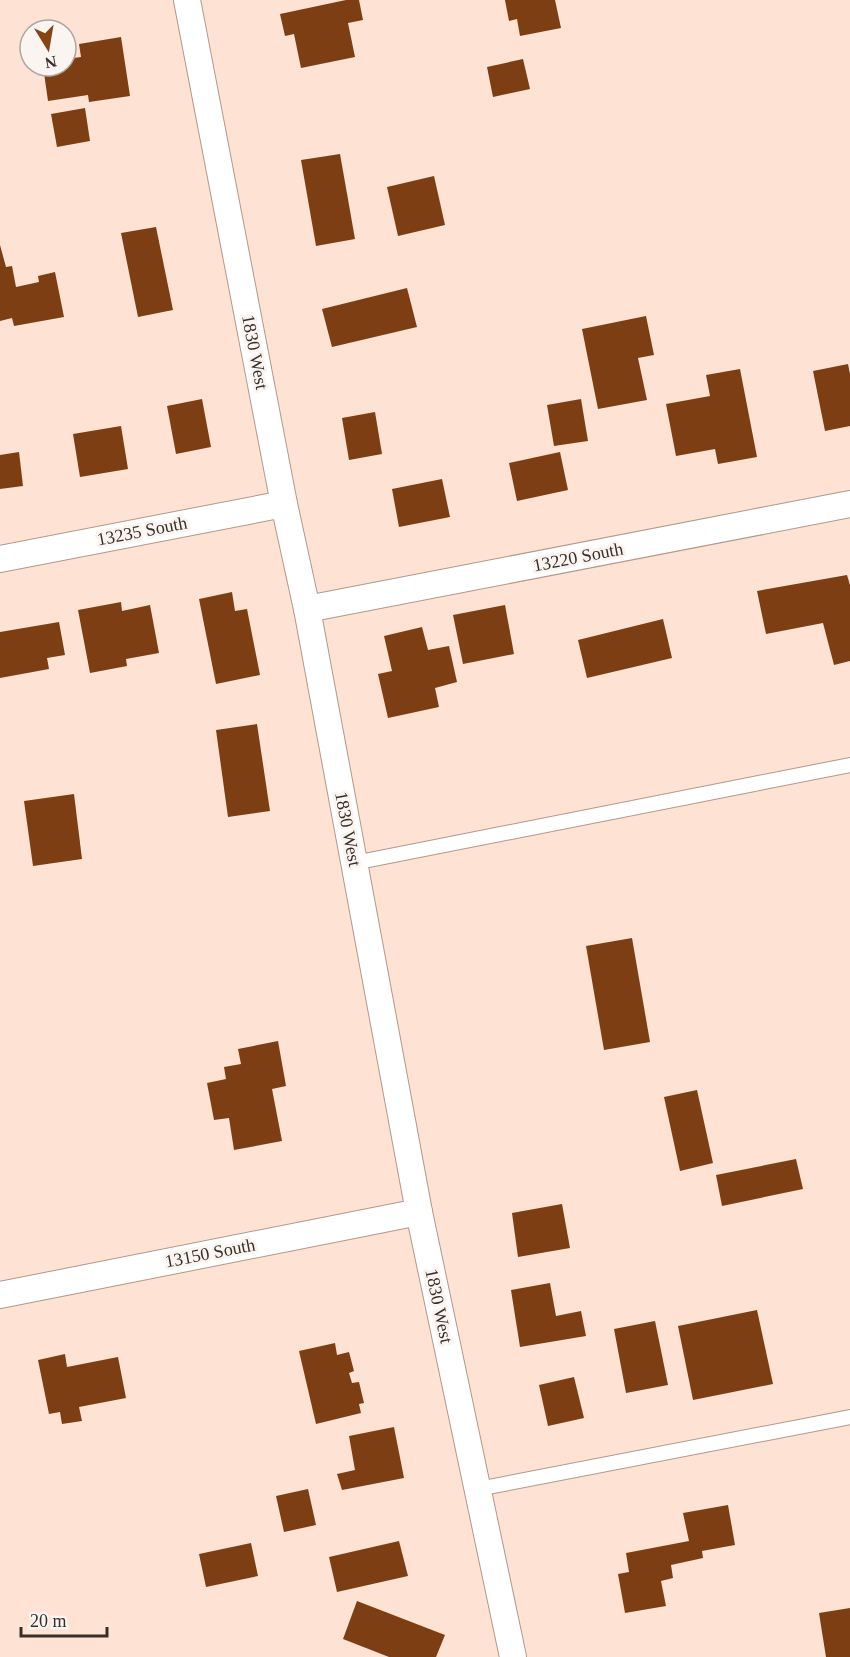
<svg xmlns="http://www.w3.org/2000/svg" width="850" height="1657" viewBox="0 0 850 1657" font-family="Georgia,serif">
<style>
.building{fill:#7c3e12}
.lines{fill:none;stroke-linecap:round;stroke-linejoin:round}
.lane-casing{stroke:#b1988b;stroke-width:16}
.street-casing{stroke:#b1988b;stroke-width:28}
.lane{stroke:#fff;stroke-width:14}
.street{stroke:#fff;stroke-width:26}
.labels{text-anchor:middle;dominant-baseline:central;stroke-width:6;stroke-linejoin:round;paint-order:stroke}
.street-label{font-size:18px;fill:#382e29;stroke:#fbf5f2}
</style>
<rect width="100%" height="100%" fill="#fee3d5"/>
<!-- building -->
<g class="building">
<polygon points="346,0 359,0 363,20 348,23 355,57 301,68 294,34 285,36 280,14"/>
<polygon points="505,0 555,0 561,28 520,36 517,19 509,21"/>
<polygon points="121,37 130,96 89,102 88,95 48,101 43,66 66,66 66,59 81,57 79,44"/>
<polygon points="523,59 530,89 493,97 487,67"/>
<polygon points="85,108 90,141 57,147 51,114"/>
<polygon points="340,154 355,239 316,246 301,160"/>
<polygon points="434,176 445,225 398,236 387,187"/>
<polygon points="156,227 173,310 138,317 121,233"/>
<polygon points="0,245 6,267 12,266 16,287 39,282 38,276 55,272 64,317 14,326 12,318 0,321"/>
<polygon points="407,288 417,327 332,347 322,309"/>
<polygon points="646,316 654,355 638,358 647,400 598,409 582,329"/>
<polygon points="848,364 850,374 850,426 825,431 813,371"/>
<polygon points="740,369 757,457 718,464 715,449 676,456 666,404 710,396 706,375"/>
<polygon points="202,399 211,447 176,454 167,406"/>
<polygon points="581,399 588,441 554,446 547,405"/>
<polygon points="375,412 382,454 349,460 342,418"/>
<polygon points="121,426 128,469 80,477 73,434"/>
<polygon points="19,452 23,486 0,489 0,455"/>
<polygon points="560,452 568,490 517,501 509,463"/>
<polygon points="442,479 450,517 399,527 392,489"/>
<polygon points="847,575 850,585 850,661 834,665 823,623 766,634 757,591"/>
<polygon points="232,592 235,611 247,609 260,675 216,684 199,599"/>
<polygon points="121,602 122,611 150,605 159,653 126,659 127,666 90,673 78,610"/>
<polygon points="505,605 514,654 463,664 453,615"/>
<polygon points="663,619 672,658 587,678 578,640"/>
<polygon points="59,622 65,655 47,658 49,669 0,678 0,632"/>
<polygon points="422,627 428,650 449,646 457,682 435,688 439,707 388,718 378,674 392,671 384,636"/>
<polygon points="257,724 270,811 228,817 216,730"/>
<polygon points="74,794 82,859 33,866 24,801"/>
<polygon points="632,938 650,1042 604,1050 586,946"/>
<polygon points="278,1041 286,1086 272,1089 282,1141 234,1150 229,1118 214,1120 207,1083 226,1079 224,1067 241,1064 238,1049"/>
<polygon points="697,1090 713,1163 680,1171 664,1097"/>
<polygon points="796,1159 803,1189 722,1206 716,1175"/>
<polygon points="562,1204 570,1248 518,1257 512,1213"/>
<polygon points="550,1283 556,1316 581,1311 586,1336 520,1347 511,1290"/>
<polygon points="757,1310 773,1384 693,1400 678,1326"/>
<polygon points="655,1321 668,1385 626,1393 614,1329"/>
<polygon points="335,1343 337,1355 349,1352 354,1371 349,1373 352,1383 359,1382 364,1403 359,1404 361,1413 316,1424 299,1351"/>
<polygon points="65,1354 67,1367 118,1357 126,1398 79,1407 82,1421 62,1424 60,1412 49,1414 38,1360"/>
<polygon points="574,1377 584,1418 548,1426 539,1385"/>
<polygon points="394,1427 404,1478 342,1490 337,1474 355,1470 349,1436"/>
<polygon points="308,1489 316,1525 284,1532 276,1496"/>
<polygon points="728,1505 735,1545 702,1551 703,1558 671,1565 673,1578 661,1581 666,1606 625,1613 618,1574 629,1572 626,1553 689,1541 683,1513"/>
<polygon points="399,1541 408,1576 337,1592 329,1557"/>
<polygon points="251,1543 258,1576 206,1587 199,1554"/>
<polygon points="357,1601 445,1635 436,1657 389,1657 343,1639"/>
<polygon points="850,1608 850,1657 826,1657 819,1613"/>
</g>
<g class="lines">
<defs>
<g id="lane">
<polyline points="354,863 850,765"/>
<polyline points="478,1489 850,1417"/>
</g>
<g id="street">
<polyline points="187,0 284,504 307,609 419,1212 513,1657"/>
<polyline points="0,559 284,504"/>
<polyline points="307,609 850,504"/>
<polyline points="0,1295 419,1212"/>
</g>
</defs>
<!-- lane casing -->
<use href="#lane" class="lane-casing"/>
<!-- street casing -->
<use href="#street" class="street-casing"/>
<!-- lane -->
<use href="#lane" class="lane"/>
<!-- street -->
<use href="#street" class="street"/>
</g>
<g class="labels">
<!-- street labels -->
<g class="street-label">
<text transform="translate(255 352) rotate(79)">1830 West</text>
<text transform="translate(142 531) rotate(-11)">13235 South</text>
<text transform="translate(578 557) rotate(-11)">13220 South</text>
<text transform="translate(348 829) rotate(79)">1830 West</text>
<text transform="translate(210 1253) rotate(-11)">13150 South</text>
<text transform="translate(439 1306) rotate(78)">1830 West</text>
</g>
</g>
<!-- north arrow -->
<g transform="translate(48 48) rotate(169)"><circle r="28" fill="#fbf5f2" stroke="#ada5a2" stroke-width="1.5"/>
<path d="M0-4.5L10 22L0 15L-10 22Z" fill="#864314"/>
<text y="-9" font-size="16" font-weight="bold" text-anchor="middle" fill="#382e29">N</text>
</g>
<!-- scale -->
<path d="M21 1627v9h86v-9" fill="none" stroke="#382e29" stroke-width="3"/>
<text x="30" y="1627" font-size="18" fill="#382e29" stroke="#fbf5f2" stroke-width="4.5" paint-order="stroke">20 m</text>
</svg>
